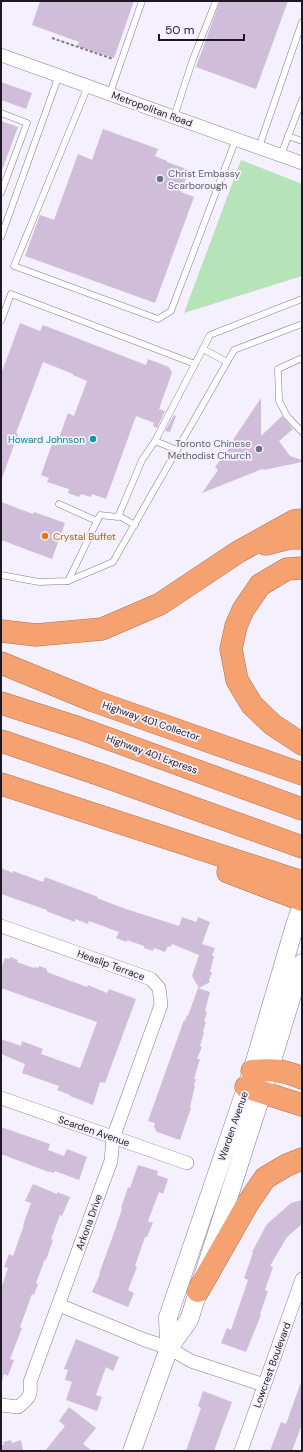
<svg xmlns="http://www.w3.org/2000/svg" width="303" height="1452" viewBox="0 0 303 1452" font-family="'DM Sans',sans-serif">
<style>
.green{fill:#b6e3b7}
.building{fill:#d0bdda}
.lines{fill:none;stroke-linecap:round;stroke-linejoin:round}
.lane-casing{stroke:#857996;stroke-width:7}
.street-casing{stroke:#857996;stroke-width:14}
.secondary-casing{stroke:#857996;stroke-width:19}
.highway-casing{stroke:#aa7255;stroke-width:23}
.path{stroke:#7f7a86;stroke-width:2;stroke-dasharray:3 2;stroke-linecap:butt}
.lane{stroke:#fff;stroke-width:6}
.street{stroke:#fff;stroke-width:13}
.secondary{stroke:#fff;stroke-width:18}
.highway{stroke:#f6a270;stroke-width:22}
.worship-dot{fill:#6b7280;stroke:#f5f0fd;stroke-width:1.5}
.culture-dot{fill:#0f9aa8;stroke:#f5f0fd;stroke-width:1.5}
.food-dot{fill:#e8710a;stroke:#f5f0fd;stroke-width:1.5}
.labels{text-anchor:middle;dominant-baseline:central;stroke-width:3.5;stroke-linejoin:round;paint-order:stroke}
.street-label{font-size:10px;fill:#1d1823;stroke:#f5f0fd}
.worship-label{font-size:10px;fill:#5b616d;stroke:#f5f0fd;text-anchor:start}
.culture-label{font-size:10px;fill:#0d838f;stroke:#f5f0fd;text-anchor:end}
.food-label{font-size:10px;fill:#c56008;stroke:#f5f0fd;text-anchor:start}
</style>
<rect width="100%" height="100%" fill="#f5f0fd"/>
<!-- green -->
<polygon class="green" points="241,160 302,184 302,276 184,313"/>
<!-- building -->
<g class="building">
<polygon points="40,1 134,1 114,58 77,46 79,42 32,25"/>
<polygon points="220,1 288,1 256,89 196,67"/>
<polygon points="1,82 32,93 26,109 1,100"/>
<polygon points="1,121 18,127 2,170 1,169"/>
<polygon points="103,129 158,149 155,156 167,161 167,162 189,170 181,192 194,197 155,303 25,256 40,215 54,220 78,154 92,160"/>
<polygon points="20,323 40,331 43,325 146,365 148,359 169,367 172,373 159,409 165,411 157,428 153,426 154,423 136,416 106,499 92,494 91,497 81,494 79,497 68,493 69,489 47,482 49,478 41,475 52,444 56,446 68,413 74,416 87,381 73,375 73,374 43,362 16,433 18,434 2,478 1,478 1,374"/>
<polygon points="261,398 261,436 282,416 293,429 279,441 290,456 302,460 302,462 264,470 262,469 202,493 218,470 215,467 234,441 233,440"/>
<polygon points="174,415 176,416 170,432 165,431"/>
<polygon points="1,502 33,514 34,512 65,523 52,559 1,540"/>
<polygon points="1,868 13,873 13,871 43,882 45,877 98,897 97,898 123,908 179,926 182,917 196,922 198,917 210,922 202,944 215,948 212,956 214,956 210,972 212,972 209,980 210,982 199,988 192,976 199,955 172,944 171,947 168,946 165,952 154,948 153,951 144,948 144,946 127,940 127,942 116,938 119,932 116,931 89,921 88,924 75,919 75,922 46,911 47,910 1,894"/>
<polygon points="10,957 18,960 17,962 34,968 35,967 38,968 39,966 47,969 47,972 87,987 88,985 107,993 109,989 136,999 105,1083 100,1082 93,1105 70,1096 70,1095 57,1090 59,1086 22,1073 25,1064 1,1054 1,1039 21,1046 22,1041 43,1049 41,1054 80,1068 97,1022 1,988 1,969 5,958 9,959"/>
<polygon points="198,988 210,992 205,1011 207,1012 204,1021 206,1022 203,1031 204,1032 200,1046 202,1047 197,1059 200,1059 194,1079 196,1079 194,1085 195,1086 190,1107 191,1108 180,1140 157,1132 154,1127 155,1123 148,1121 184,1020 185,1021 187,1015 188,1016"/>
<polygon points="1,1127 50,1144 48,1150 64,1156 67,1149 87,1157 79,1180 55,1171 54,1173 46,1171 1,1154"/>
<polygon points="138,1165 158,1171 157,1175 168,1179 163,1194 159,1192 148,1221 153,1223 147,1237 145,1237 135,1266 137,1267 128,1290 134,1293 128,1307 92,1292 100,1274 99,1274 115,1230 122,1209 121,1208 128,1187 130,1188"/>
<polygon points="33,1184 57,1194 57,1192 70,1197 62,1216 60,1215 51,1239 53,1240 46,1260 45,1259 36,1283 38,1284 34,1295 32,1294 20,1327 22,1328 10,1359 14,1360 8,1376 4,1374 2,1381 1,1289 8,1268 4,1267 9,1254 13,1256 24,1225 23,1225 31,1203 25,1201"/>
<polygon points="302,1200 302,1224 287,1237 270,1266 273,1267 265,1290 268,1291 260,1314 261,1315 246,1352 221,1343 227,1328 231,1330 248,1280 244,1278 253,1253 252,1252 267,1224 291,1203"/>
<polygon points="76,1339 119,1357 113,1371 106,1367 96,1395 102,1397 97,1411 66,1400 72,1382 65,1380 68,1370 64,1369"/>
<polygon points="301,1382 302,1382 302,1424 292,1451 270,1451 281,1422 286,1424"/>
<polygon points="203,1391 232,1402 214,1451 186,1451 201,1408 198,1406"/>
<polygon points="69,1407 96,1428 83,1444 92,1451 45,1451 65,1426 59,1421"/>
<polygon points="11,1440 12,1443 21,1440 23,1451 1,1451 1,1445 4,1445 3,1442"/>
</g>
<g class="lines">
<defs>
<g id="lane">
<polyline points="88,86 14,266 158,319 171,311 236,139"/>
<polyline points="110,93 142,1"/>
<polyline points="1,113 27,123 1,193"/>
<polyline points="174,117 193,59 216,1"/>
<polyline points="288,136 302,141"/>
<polyline points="259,147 302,22"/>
<polyline points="281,155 302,100"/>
<polyline points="1,237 59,75"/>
<polyline points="1,321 11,294 195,364"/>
<polyline points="203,349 227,362"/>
<polyline points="302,358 278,369 279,401 287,416 302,432"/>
<polyline points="155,441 177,450"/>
<polyline points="59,504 97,521"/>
<polyline points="119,516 135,525"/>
<polyline points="1,575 39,582 68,581 100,515 118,517 142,460 155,441 210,335 302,299"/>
<polyline points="68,581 113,562 234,350 302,324"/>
</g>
<g id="street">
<polyline points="1,55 302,163"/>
<path d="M1,926L151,979L159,988L161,1005L113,1138L111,1161L30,1382C32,1396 28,1399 18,1407L1,1405"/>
<polyline points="1,1098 187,1163"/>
<polyline points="59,1305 145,1340 169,1348 191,1361 264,1385"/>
<polyline points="241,1451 302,1279"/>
</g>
<g id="secondary">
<polyline points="169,1348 168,1317 252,1071 295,925 302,905"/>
<polyline points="132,1451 169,1348 189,1320 262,1093 302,963"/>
</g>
<g id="highway">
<polyline points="266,544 289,538 302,538"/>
<polyline points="302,568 287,569 260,585 243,610 236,626 231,649 237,680 252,705 273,725 302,744"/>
<polyline points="1,631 36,635 102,629 160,604 238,552 294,521 302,520"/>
<polyline points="1,663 94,701 302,774"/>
<polyline points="1,703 79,728 302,809"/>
<polyline points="1,741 101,775 302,847"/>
<polyline points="1,784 302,882"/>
<polyline points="228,872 302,900"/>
<path d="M252,1071C271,1069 284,1070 302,1078"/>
<polyline points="246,1087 302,1105"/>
<polyline points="198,1291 248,1203 265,1178 287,1165 302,1159"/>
</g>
</defs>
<!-- lane casing -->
<use href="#lane" class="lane-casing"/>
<!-- street casing -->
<use href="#street" class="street-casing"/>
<!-- secondary casing -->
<use href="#secondary" class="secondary-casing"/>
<!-- highway casing -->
<use href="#highway" class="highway-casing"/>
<!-- path -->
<polyline class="path" points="52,38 113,59"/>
<!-- lane -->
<use href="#lane" class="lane"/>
<!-- street -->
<use href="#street" class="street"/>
<!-- secondary -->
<use href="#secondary" class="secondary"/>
<!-- highway -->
<use href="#highway" class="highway"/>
</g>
<!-- markers -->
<g class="worship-dot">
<circle cx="160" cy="179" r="4"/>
<circle cx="259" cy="449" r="4"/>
</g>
<circle class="culture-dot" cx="93" cy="439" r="4"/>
<circle class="food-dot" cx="45" cy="536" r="4"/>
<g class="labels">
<!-- street labels -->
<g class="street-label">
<text transform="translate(152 109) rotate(20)">Metropolitan Road</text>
<text transform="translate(151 721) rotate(19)">Highway 401 Collector</text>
<text transform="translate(152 754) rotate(20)">Highway 401 Express</text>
<text transform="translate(111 965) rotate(20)">Heaslip Terrace</text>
<text transform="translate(233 1126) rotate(-71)">Warden Avenue</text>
<text transform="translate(94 1131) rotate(19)">Scarden Avenue</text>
<text transform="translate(89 1222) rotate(-70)">Arkona Drive</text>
<text transform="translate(272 1365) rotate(-70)">Lowcrest Boulevard</text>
</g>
<!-- worship labels -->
<g class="worship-label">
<text x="168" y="173">Christ Embassy<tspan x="168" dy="12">Scarborough</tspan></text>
<text x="251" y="443" text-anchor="end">Toronto Chinese<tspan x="251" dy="12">Methodist Church</tspan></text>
</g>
<!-- culture labels -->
<g class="culture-label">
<text x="85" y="439">Howard Johnson</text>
</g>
<!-- food labels -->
<g class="food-label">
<text x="53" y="536">Crystal Buffet</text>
</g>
</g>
<!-- border -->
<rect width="303" height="1452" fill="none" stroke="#1d1823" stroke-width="4"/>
<!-- scale -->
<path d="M159 34v6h85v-6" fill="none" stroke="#1d1823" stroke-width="2"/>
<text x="165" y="34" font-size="12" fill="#1d1823" stroke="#f5f0fd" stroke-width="3" paint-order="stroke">50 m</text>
</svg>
